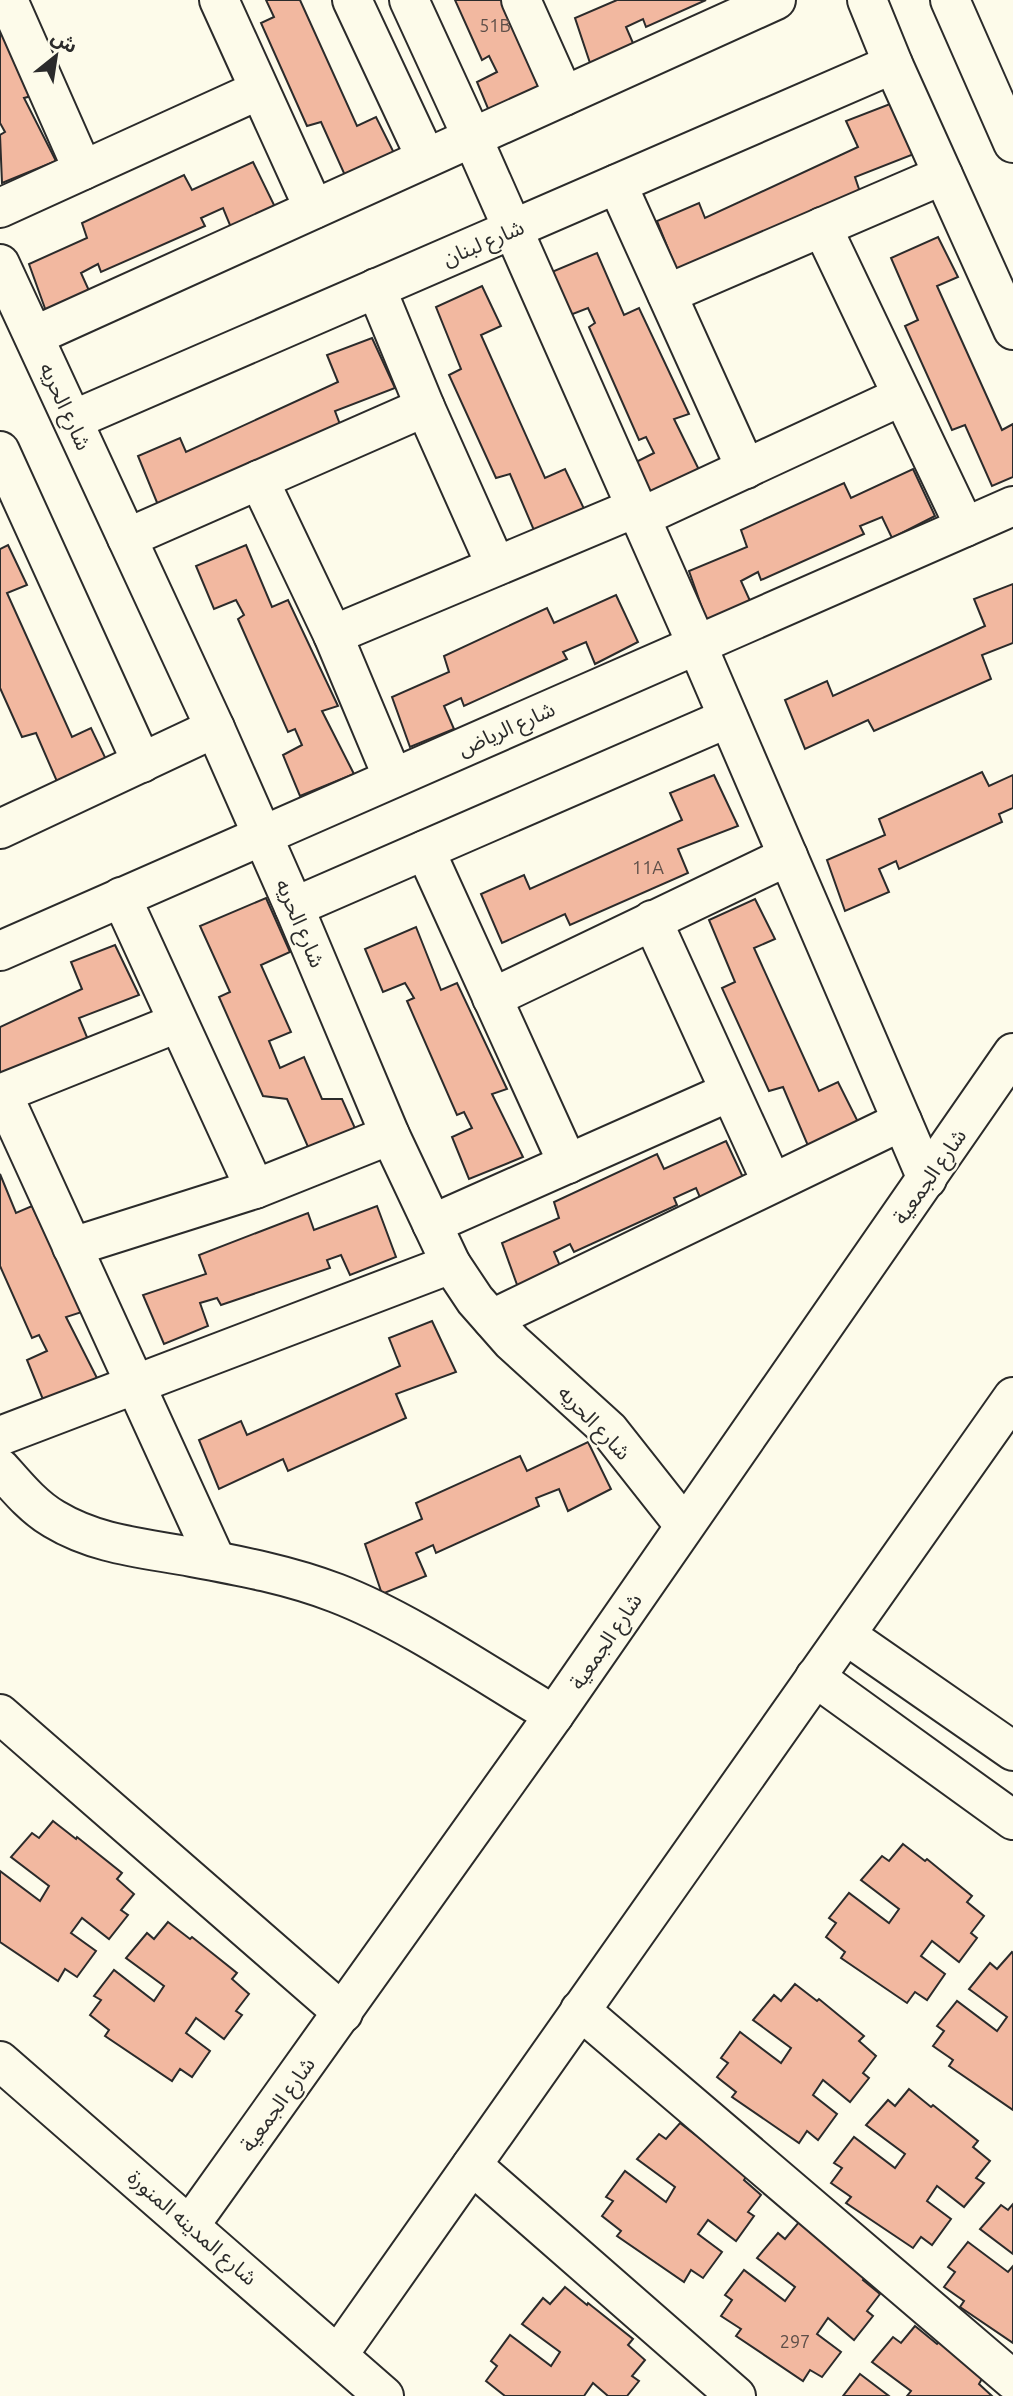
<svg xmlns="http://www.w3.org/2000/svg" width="1013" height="2396" viewBox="0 0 1013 2396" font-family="Ubuntu,'Noto Sans Arabic',sans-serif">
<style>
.building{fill:#f2b8a0;stroke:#2b2b2b;stroke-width:2}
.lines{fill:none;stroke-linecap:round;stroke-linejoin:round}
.minor-casing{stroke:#2b2b2b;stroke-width:42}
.major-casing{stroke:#2b2b2b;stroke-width:42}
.minor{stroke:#fdfbea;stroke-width:38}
.major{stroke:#fdfbea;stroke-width:38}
.labels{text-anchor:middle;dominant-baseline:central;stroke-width:5;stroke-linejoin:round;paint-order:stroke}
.number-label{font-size:18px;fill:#5d4e48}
.street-label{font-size:21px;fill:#2b2b2b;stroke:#fdfbea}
</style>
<rect width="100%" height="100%" fill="#fdfbea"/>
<!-- building -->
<g class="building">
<polygon points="266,0 300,0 357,126 376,117 398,161 348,182 321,122 307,126 261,23 274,17"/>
<polygon points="455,0 516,0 532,33 517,38 548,101 494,123 477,82 497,72 489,56 482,60"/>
<polygon points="617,0 706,0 646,27 643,19 626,27 636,50 592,69 575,18"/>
<polygon points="0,10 39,94 24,98 56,161 2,183 0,135 5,132 0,123"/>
<polygon points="890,104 914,154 855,177 863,201 677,271 657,221 699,203 705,218 858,147 846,121"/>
<polygon points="253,162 276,209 232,230 223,208 201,218 205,226 101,272 98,264 81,273 91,295 47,314 29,264 87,238 82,223 184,175 192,190"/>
<polygon points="938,237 958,277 937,286 1002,430 1013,424 1013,477 992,486 965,425 952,430 905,326 918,320 891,258"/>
<polygon points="597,253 624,315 639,308 689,414 674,419 705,482 651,504 634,463 654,453 646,437 639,440 589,327 595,323 588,308 565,317 547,274"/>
<polygon points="482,286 501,326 481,335 545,478 565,469 586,513 536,535 510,474 496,478 449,375 461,369 436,307"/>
<polygon points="372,338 395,388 335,411 344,435 158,505 138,456 180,438 186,452 338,382 327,355"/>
<polygon points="913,469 935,516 892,538 882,517 860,526 864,534 761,580 758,572 741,581 751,603 707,622 689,571 747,547 741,530 844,483 851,498"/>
<polygon points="8,545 27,585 7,593 72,737 91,728 112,772 62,793 36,733 22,737 0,688 0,549"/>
<polygon points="246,545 272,607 288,600 338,706 322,711 354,774 300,796 283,755 302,745 295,729 288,732 238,619 244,615 236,600 214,609 196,566"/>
<polygon points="1013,584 1013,643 982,655 991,679 874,731 868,720 805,749 785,700 827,681 833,696 985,626 974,599"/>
<polygon points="616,595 638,642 595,664 586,642 563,652 567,659 464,706 461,698 444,706 454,729 410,747 392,697 449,672 444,656 547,608 554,623"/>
<polygon points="982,772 989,786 1013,775 1013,808 999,814 1002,822 899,869 896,861 879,869 889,892 845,911 827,860 885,835 879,819"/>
<polygon points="714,775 738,826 678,849 688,873 570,925 565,914 502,943 481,894 524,875 530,889 682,820 670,793"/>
<polygon points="266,898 290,952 261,965 291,1032 269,1041 280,1068 304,1057 322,1099 342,1099 358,1135 312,1156 287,1099 263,1096 219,997 230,992 200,926"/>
<polygon points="755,899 775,939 754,948 819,1091 838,1082 860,1126 809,1148 783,1087 769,1091 722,988 735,982 709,920"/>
<polygon points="416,927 441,990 457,983 507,1089 492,1094 523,1157 469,1179 452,1137 472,1128 464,1112 457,1115 407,1001 414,998 405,983 383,992 365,949"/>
<polygon points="115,945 139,995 79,1018 89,1042 0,1081 0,1027 82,989 71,962"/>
<polygon points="726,1141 748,1188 705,1209 696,1188 674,1198 677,1205 574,1252 570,1244 554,1252 564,1275 520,1293 502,1243 559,1218 554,1202 657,1154 664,1169"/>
<polygon points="0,1174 16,1213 32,1206 82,1312 66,1317 98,1380 44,1402 27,1360 47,1351 39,1335 32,1338 0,1266"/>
<polygon points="377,1206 396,1257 350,1275 341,1255 327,1260 330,1268 221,1305 217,1298 200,1303 208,1326 164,1344 143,1295 206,1274 199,1255 308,1213 314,1230"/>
<polygon points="432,1321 456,1372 396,1394 406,1418 288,1471 283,1459 219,1489 199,1440 241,1421 247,1435 400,1366 389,1338"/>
<polygon points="588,1442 611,1489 568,1511 559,1489 536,1498 539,1506 436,1553 433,1545 416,1553 426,1576 382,1594 365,1544 422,1519 416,1503 520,1456 527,1471"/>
<polygon points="53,1821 76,1839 77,1837 122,1873 117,1879 134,1894 121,1910 128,1915 109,1939 82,1918 71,1933 96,1951 77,1977 65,1969 58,1981 0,1942 0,1871 40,1901 49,1886 11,1857 32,1833 39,1838"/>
<polygon points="903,1844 925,1861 927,1859 972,1896 967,1902 984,1916 971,1933 977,1938 959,1962 932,1941 921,1956 945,1974 927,2000 915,1992 907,2003 841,1958 845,1952 826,1937 836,1923 829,1918 849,1893 889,1923 899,1909 861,1880 882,1856 889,1861"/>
<polygon points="168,1922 190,1939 192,1937 237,1973 232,1979 249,1994 236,2011 242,2015 224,2039 196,2018 186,2033 210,2051 192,2077 180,2069 172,2081 105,2036 109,2030 90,2015 101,2000 94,1996 114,1970 154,2001 164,1986 126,1958 147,1933 154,1939"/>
<polygon points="1012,1952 1013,1953 1013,2110 949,2066 953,2060 933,2046 944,2031 937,2026 957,2001 997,2031 1007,2017 969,1989 990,1963 997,1969"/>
<polygon points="795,1984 817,2001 819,1999 864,2036 859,2041 876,2056 863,2073 869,2078 850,2102 823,2080 813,2095 837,2114 818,2140 807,2131 799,2143 732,2097 736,2092 717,2077 728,2063 721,2058 740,2032 781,2063 791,2048 753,2020 774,1995 781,2001"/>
<polygon points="909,2089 931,2107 933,2105 978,2141 973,2147 990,2161 976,2178 984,2183 964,2207 937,2186 927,2201 951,2219 932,2245 921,2237 913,2248 846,2203 851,2197 831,2183 842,2168 834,2163 854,2137 895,2168 905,2154 866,2125 888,2100 895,2106"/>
<polygon points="680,2123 702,2140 704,2138 748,2174 744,2180 761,2195 748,2212 754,2216 736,2241 708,2220 698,2234 722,2252 703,2278 691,2270 684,2282 617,2236 621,2231 602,2216 613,2201 606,2197 625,2171 666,2202 675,2187 637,2159 659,2134 666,2139"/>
<polygon points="1013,2204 1013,2254 980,2229 1001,2205 1008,2210"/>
<polygon points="799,2222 868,2273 863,2280 880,2294 867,2311 873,2316 854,2340 828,2318 817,2334 841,2352 822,2377 810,2370 803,2381 736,2336 741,2329 721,2316 732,2300 725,2295 744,2270 785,2301 795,2287 757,2258 778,2233 785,2239"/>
<polygon points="968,2242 1008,2272 1013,2266 1013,2343 960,2307 964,2301 944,2287 955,2272 948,2267"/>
<polygon points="565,2287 587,2305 588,2303 633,2339 628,2345 645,2360 632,2376 639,2381 627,2396 608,2396 593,2383 584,2396 505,2396 486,2381 497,2366 491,2361 510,2335 551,2366 560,2352 522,2324 543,2298 550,2304"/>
<polygon points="915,2326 937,2344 939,2342 983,2377 979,2384 992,2396 907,2396 911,2391 872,2362 893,2337 901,2343"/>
<polygon points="860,2374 889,2396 843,2396"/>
</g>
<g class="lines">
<defs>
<g id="minor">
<polyline points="8,0 83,170"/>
<polyline points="219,0 314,209"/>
<polyline points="352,0 426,158"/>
<polyline points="409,0 472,137 697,645 927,1179"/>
<polyline points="521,0 564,96"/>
<polyline points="867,0 893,64 1013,330"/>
<polyline points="950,0 1013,143"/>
<polyline points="617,184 746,469"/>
<polyline points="0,208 259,90"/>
<polyline points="822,227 965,527"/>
<polyline points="0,264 215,728 294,907 390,1135 451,1264 475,1300 512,1342 609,1430 684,1525"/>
<polyline points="376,288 425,407 496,566"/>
<polyline points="667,294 943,175"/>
<polyline points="34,336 776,0"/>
<polyline points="73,420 893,64"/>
<polyline points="0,451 142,763"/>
<polyline points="259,480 333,635 393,778"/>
<polyline points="639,518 902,396"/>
<polyline points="127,538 425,407"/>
<polyline points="333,635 635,508"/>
<polyline points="0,829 215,728"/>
<polyline points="425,850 568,1164"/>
<polyline points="121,897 255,1189"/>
<polyline points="294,907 728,718"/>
<polyline points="652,920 772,1183"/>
<polyline points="0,951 1013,506"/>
<polyline points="492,998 788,856"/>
<polyline points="2,1093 216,1561"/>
<polyline points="0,1094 177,1023"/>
<polyline points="432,1224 729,1092"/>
<polyline points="72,1247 255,1189 390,1135"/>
<polyline points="492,1319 902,1121"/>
<polyline points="0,1436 451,1264"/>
<path d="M0,1468C16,1486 33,1507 54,1519C97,1545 144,1548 192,1557C241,1566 289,1575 336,1593C409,1621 486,1675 554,1715"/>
<polyline points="846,1635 1013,1751"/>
<polyline points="815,1677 1013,1820"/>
<polyline points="0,1714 343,2013"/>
<polyline points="580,2010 1013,2380"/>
<polyline points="472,2165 736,2396"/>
<polyline points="190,2225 554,1715 1013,1053"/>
<polyline points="338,2355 1013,1397"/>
</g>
<polyline id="major" points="0,2061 384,2396"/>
</defs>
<!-- minor casing -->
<use href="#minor" class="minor-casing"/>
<!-- major casing -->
<use href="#major" class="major-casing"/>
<!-- minor -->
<use href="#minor" class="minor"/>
<!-- major -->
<use href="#major" class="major"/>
</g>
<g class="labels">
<!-- number labels -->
<g class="number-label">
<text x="495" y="25">51B</text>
<text x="648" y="867">11A</text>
<text x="795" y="2341">297</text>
</g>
<!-- street labels -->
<g class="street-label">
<text transform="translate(483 242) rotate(-23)">شارع لبنان</text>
<text transform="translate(66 406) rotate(65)">شارع الحريه</text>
<text transform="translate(506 728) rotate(-24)">شارع الرياض</text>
<text transform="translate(301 923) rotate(67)">شارع الحريه</text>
<text transform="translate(929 1176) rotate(-55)">شارع الجمعية</text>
<text transform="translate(595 1422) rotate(46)">شارع الحريه</text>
<text transform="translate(605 1641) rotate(-56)">شارع الجمعية</text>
<text transform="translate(277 2104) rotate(-54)">شارع الجمعية</text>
<text transform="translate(193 2227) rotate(41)">شارع المدينه المنورة</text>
</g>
</g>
<!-- north arrow -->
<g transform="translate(56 56) rotate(30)" stroke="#fdfbea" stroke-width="5" paint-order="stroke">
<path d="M0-5L12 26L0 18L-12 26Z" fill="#2b2b2b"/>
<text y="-10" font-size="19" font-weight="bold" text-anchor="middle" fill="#2b2b2b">ش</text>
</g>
</svg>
